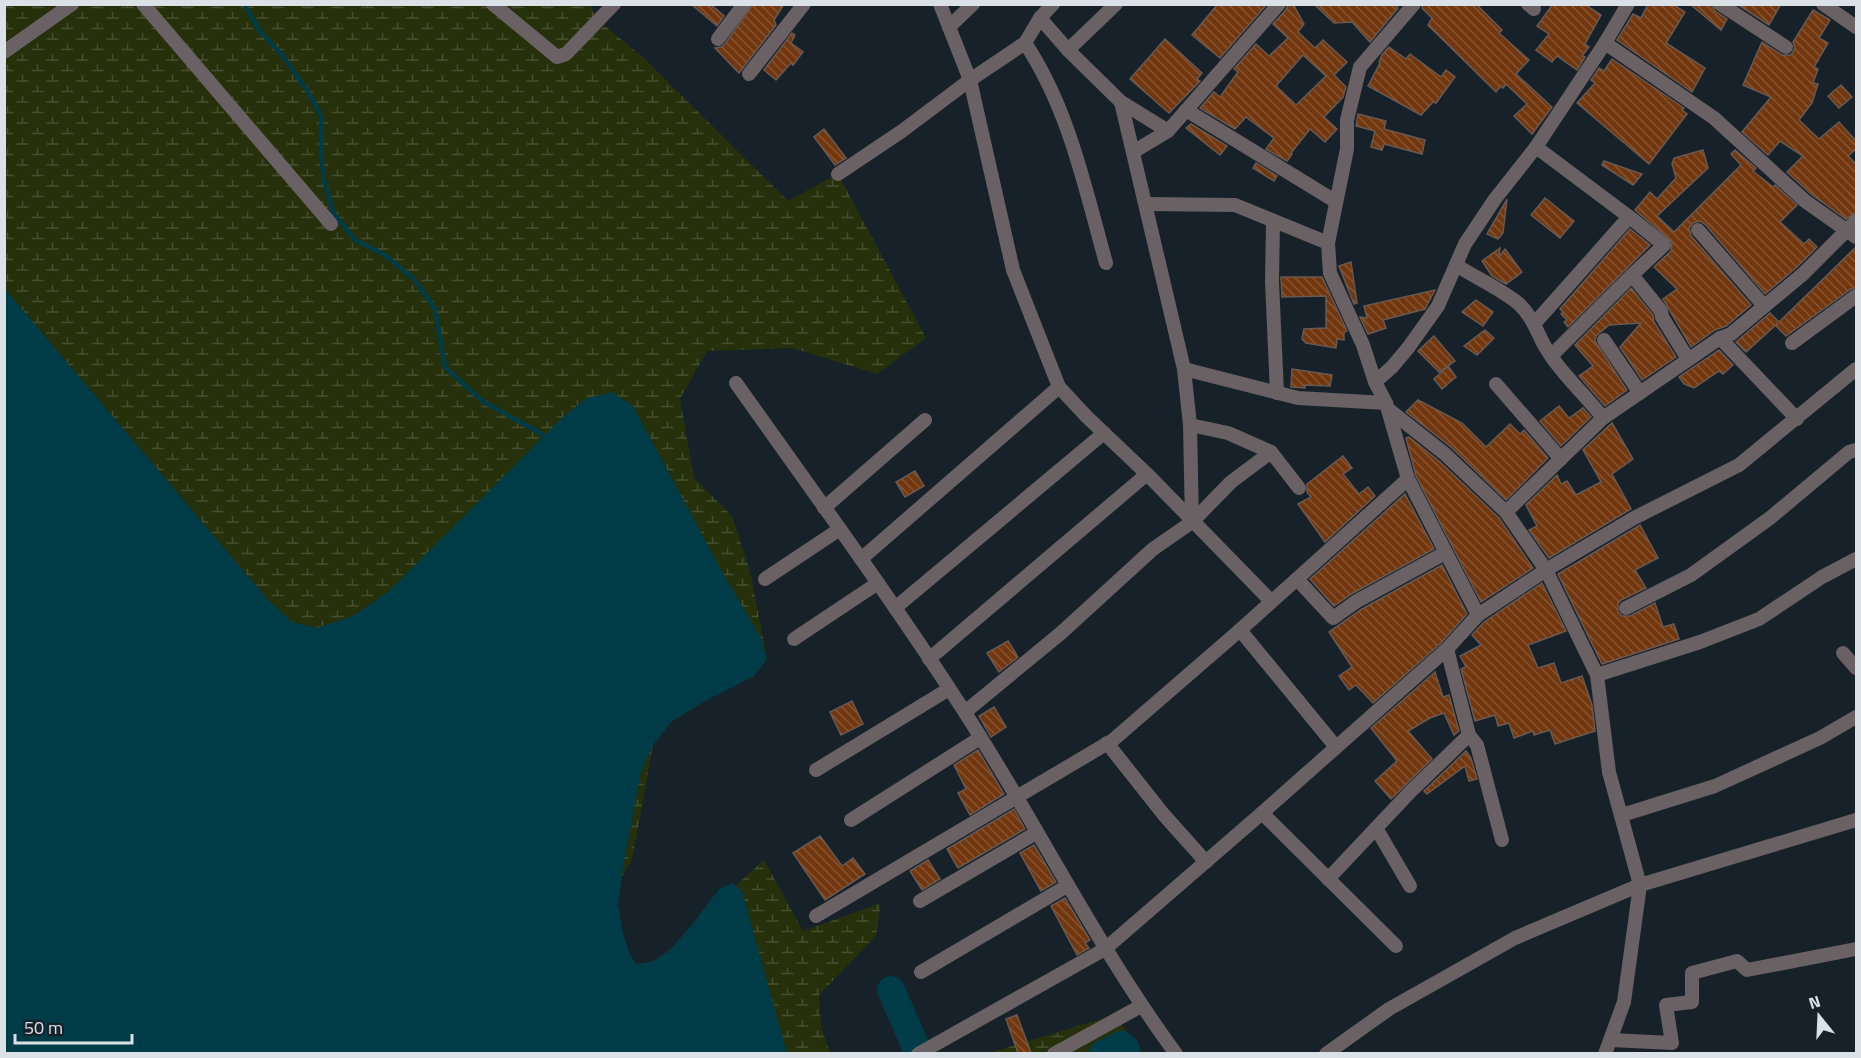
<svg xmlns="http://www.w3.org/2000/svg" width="1861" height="1058" viewBox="0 0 1861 1058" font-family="'Titillium Web',sans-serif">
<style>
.wetland{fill:url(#wetland-marsh)}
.water{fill:#003c47}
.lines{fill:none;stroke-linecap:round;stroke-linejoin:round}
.stream{stroke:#003c47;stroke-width:4.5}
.river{stroke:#003c47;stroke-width:28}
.building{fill:url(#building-back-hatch);stroke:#685a52;stroke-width:1.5;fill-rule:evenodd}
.street{stroke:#696163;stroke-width:14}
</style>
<defs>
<pattern id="wetland-marsh" width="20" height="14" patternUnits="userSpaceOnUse" patternTransform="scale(1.5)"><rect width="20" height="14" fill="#26300b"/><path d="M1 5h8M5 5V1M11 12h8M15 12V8" fill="none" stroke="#454e2f"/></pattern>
<pattern id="building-back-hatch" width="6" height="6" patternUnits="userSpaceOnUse" patternTransform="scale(1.5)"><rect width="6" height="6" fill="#72370e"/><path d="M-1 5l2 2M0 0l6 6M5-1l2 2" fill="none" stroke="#865431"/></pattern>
</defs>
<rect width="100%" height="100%" fill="#17212a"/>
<!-- wetland -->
<g class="wetland">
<polygon points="5,5 590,5 599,21 645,59 788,201 838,174 926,338 877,374 792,348 707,351 680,399 694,478 732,516 750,571 767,659 754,676 703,702 671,722 653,745 632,860 567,966 636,964 652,962 670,950 691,926 764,860 803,931 881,903 876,936 819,995 821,1026 830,1053 5,1054"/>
<polygon points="1114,1015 1143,1053 983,1054 996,1051"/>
</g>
<!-- water -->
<polygon class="water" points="4,288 269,601 292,622 316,628 353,616 389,591 562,418 585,399 612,392 633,406 721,570 761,638 767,659 754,676 703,702 671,722 653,745 641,772 623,867 618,904 623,934 630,954 636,964 652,962 670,950 691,926 719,889 732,883 742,891 787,1053 5,1053"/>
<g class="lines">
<!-- stream -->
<polyline class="stream" points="244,4 259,30 282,55 308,92 321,116 321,155 324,181 334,214 355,240 383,254 414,279 435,309 445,367 482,401 540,433 549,440"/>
<!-- river -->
<g class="river">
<polyline points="891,990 919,1054"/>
<polyline points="1103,1054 1121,1045 1126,1049"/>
</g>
</g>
<!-- building -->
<g class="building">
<polygon points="691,4 710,4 724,16 717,26"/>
<polygon points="753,4 784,4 774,20 776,25 739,73 715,48 721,47 725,44"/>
<polygon points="1218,4 1267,4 1220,58 1192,35"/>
<path d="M1288,4H1293L1304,24L1298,32L1315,48L1323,40L1347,62L1334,75L1346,87L1343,97L1324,117L1337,129L1325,142L1310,129L1291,153L1292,154L1287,161L1266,149L1274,138L1246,117L1235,129L1200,108L1214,92L1220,97L1238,72L1234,69L1256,44L1269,56L1288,38L1273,24L1286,10ZM1303,55L1326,76L1296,105L1276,86Z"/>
<polygon points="1314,4 1395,4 1398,8 1370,42 1352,22 1334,23"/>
<polygon points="1423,4 1476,4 1502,30 1499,33 1529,60 1516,74 1552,107 1532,134 1514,116 1527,104 1506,84 1503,88 1501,86 1496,92 1428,25 1432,18 1422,8"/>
<polygon points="1553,4 1584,4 1601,15 1585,44 1589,47 1582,56 1585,57 1577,70 1557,56 1552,62 1536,50 1549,34 1537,26"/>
<polygon points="1648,4 1672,4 1685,12 1666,43 1705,68 1692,92 1617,40 1633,14 1641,18"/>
<polygon points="1690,4 1711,4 1715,11 1727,19 1721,30"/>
<polygon points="1737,4 1781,4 1769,25"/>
<polygon points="1813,10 1830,20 1819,38 1828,43 1814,67 1818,69 1813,83 1818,84 1812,103 1799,120 1819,139 1839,122 1857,142 1857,148 1848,156 1857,165 1857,212 1846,219 1811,194 1787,172 1803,156 1780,141 1768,155 1742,132 1771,97 1743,85 1762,42 1782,55 1791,55 1795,48 1793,42"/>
<polygon points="792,33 795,35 791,43 803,52 793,65 791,63 776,80 764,70"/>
<polygon points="1165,39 1202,73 1197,79 1200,81 1169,113 1130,79"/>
<polygon points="1389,47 1406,59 1410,54 1441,77 1446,70 1455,77 1436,103 1433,102 1421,115 1368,86 1380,63 1379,62 1382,55"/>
<polygon points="1612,59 1684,108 1682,110 1687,114 1649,164 1577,103 1595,83 1591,80 1599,68 1604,71"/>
<polygon points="1841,85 1852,97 1839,108 1828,96"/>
<polygon points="1358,114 1386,121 1384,129 1425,140 1422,154 1384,144 1382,150 1371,147 1375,131 1356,126"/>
<polygon points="1191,124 1227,146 1220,155 1186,128"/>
<polygon points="824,129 846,158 835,165 814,137"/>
<polygon points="1703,150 1708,168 1657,216 1674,232 1741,165 1731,154 1735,150 1756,168 1753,171 1773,187 1775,185 1797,205 1780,222 1804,244 1809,239 1817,247 1797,267 1765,294 1705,224 1700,221 1693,223 1689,228 1691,236 1751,305 1726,326 1715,330 1691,347 1663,299 1677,289 1654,267 1671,251 1672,242 1635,210 1650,192 1657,199 1676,178 1672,164 1674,158"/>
<polygon points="1604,161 1642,174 1633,185 1602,165"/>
<polygon points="1256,163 1277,176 1274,181 1253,168"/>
<polygon points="1545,198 1574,221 1560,238 1531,215"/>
<polygon points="1507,199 1503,233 1498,239 1487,234"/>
<polygon points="1630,229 1650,245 1568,327 1564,322 1567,320 1561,314 1563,312 1560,309"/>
<polygon points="1857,246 1857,287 1851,289 1786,336 1776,326 1778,323 1746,352 1736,342 1770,313 1779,322"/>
<polygon points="1500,248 1499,257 1505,249 1522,272 1506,284 1492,276 1482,261"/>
<polygon points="1351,262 1357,303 1354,304 1339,266"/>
<polygon points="1281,277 1322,277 1347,331 1344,332 1344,340 1337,339 1336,348 1306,343 1302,339 1304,329 1326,328 1326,296 1282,297"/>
<polygon points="1631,288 1653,315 1654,322 1676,357 1642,380 1620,347 1641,323 1609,325 1596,336 1595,341 1627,390 1605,406 1579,376 1593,366 1575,345"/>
<polygon points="1435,290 1425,309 1383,320 1386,328 1368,334 1360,317 1367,318 1364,306"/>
<polygon points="1476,300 1493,312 1483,326 1462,312"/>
<polygon points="1485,330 1494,338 1477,355 1464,346"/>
<polygon points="1434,336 1455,361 1439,372 1418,351"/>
<polygon points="1719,350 1733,365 1723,374 1719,371 1694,388 1684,384 1679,377"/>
<polygon points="1448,366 1456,377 1442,389 1434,379"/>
<polygon points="1292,369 1332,375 1330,386 1305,385 1305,388 1291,387"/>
<polygon points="1418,400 1462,423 1486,447 1510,424 1520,434 1524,430 1548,458 1506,500 1451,447 1406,412"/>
<polygon points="1559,406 1569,418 1583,408 1591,417 1561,446 1540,421"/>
<polygon points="1612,423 1633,459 1612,474 1631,509 1549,558 1529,530 1537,526 1526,505 1557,475 1561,484 1567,481 1576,495 1601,482 1583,450"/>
<polygon points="1409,437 1439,461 1499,518 1533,568 1481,602 1416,476 1406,438"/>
<polygon points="1343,456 1352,468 1343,474 1359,494 1368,487 1375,496 1325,542 1298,504 1311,497 1307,492 1307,484"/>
<polygon points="915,471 924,486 905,497 896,482"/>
<polygon points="1405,494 1434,549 1353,593 1334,606 1310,579"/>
<polygon points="1640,525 1658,558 1635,570 1646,588 1621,600 1618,604 1618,612 1622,616 1630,616 1655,603 1663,627 1674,624 1679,639 1602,664 1558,574"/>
<polygon points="1442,565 1467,614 1441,643 1373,703 1356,685 1349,690 1339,676 1352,667 1329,632 1362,609"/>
<polygon points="1542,583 1566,631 1528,645 1538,668 1554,663 1561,683 1582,676 1592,705 1595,731 1555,744 1550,730 1534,735 1533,731 1514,738 1509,723 1498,726 1495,715 1475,721 1461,669 1466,667 1460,656 1481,645 1472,635 1484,622"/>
<polygon points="1008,641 1018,657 999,672 987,653"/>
<polygon points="1435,672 1443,697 1449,695 1459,731 1454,735 1444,713 1430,718 1408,731 1432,759 1391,799 1375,781 1397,761 1371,728"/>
<polygon points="852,701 863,724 841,735 830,712"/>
<polygon points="994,707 1006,727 991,737 979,716"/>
<polygon points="978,750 1004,794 970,815 958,793 966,789 954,765"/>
<polygon points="1466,751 1471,758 1477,779 1469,781 1465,766 1427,794 1424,791"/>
<polygon points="1014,809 1025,829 958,868 947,849"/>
<polygon points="820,836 842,866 853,858 865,874 825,900 793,853"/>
<polygon points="1034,845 1056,882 1041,891 1020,853"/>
<polygon points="928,860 940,879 922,890 910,871"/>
<polygon points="1065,898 1090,940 1085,943 1089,948 1077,955 1051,906"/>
<polygon points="1017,1015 1031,1053 1018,1053 1006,1019"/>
</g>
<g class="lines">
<!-- street -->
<g class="street">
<polyline points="143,4 331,224"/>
<polyline points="493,4 557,57 566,54 614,4"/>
<polyline points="940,4 970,80 1013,270 1059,387 1087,417 1147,474 1271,601"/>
<polyline points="1414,4 1360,67 1347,120 1347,149 1328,243 1330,273 1363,345 1375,382 1386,403 1408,479 1478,615"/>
<polyline points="1528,4 1534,9"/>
<polyline points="1720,4 1786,47"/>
<polyline points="1823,4 1856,27"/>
<polyline points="1040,18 1068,50 1121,102 1168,131"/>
<polyline points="949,27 973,4"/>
<polyline points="718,39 744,4"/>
<path d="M1025,43C1069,109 1085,188 1106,263"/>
<polyline points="1605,43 1714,118 1805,201 1856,237"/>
<polyline points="1068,50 1116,4"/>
<polyline points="4,52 72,4"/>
<polyline points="749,74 804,4"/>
<polyline points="1121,102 1184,369 1190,425 1192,522"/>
<polyline points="1186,110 1335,201"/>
<polyline points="1536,147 1632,219 1664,245 1632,275"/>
<polyline points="1133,152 1168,131 1279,4"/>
<polyline points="838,174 902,131 970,80 1025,43 1040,18 1053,4"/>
<polyline points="1147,204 1235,205 1328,243"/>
<polyline points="1273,221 1272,282 1277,393"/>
<polyline points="1698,230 1764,306"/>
<path d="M1456,265C1476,278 1501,289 1519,304C1531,315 1536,329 1543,343C1558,371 1584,393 1603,418"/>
<polyline points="1534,324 1629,217"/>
<polyline points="1720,338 1797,419"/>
<polyline points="1604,340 1640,393"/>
<polyline points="1792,343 1856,296"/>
<polyline points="1552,355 1632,275 1661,311 1662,317 1688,359"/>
<polyline points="1184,369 1298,398 1386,403"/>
<polyline points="1375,382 1392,367 1408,348 1438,306 1465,244 1495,199 1536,147 1605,43 1628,4"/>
<path d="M736,383C813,492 892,599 964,711C1037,824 1096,945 1176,1054"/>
<polyline points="1496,384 1561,459"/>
<polyline points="1388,409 1445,454 1506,512 1546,570 1597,675 1609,772 1640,885 1624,1002 1605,1054"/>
<polyline points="1190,425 1228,433 1271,452 1299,488"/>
<polyline points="824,508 925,420"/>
<polyline points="1506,512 1603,418 1720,338 1731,334 1803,274 1856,221"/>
<polyline points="861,559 1059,387"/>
<polyline points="765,579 840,529"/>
<polyline points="1297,579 1333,618 1357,601 1445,553"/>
<polyline points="895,608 1104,433"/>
<polyline points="1626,608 1691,575 1770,518 1849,452 1856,450"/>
<polyline points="1240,630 1336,747"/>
<polyline points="794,639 878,583"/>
<polyline points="1843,653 1856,668"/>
<polyline points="929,659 1147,474"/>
<polyline points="1597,675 1700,642 1759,619 1822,577 1856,559"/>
<polyline points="965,712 1061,633 1153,549 1192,522 1231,482 1271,452"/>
<polyline points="1469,735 1477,745 1502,840"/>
<polyline points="1107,743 1164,815 1206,862"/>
<polyline points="816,770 949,689"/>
<polyline points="1262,813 1396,946"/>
<polyline points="1622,815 1715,786 1820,738 1856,717"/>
<polyline points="851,820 980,738"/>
<polyline points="1376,828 1410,886"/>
<polyline points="1328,879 1410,792 1469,735 1447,649"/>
<polyline points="920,901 1036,833"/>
<polyline points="816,916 1113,740 1240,630 1408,479"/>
<polyline points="921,972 1067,886"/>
<polyline points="1611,1040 1672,1043 1666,1005 1692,1002 1692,973 1737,961 1747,970 1856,949"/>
<polyline points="918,1054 1105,949 1262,813 1447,649 1478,615 1546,570 1634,518 1739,465 1856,369"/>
<polyline points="1054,1054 1141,1006"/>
<polyline points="1326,1054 1389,1009 1515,938 1640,885 1856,820"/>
</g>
</g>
<!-- border -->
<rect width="1861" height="1058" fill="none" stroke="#dae1e7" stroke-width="12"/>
<!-- north arrow -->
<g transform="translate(1819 1016) rotate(342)" stroke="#17212a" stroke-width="4.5" paint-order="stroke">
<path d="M0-4.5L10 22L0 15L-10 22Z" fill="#dae1e7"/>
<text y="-9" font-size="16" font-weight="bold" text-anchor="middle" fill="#dae1e7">N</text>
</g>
<!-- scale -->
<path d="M15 1034v9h117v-9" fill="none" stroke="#dae1e7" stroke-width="3"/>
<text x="24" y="1034" font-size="18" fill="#dae1e7" stroke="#17212a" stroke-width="4.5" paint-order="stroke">50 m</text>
</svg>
